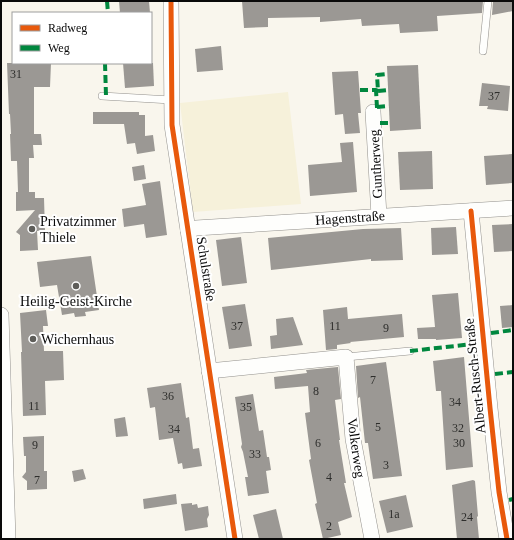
<svg xmlns="http://www.w3.org/2000/svg" width="514" height="540" viewBox="0 0 514 540" font-family="Georgia,serif">
<style>
.farmland{fill:#f6f1da}
.building{fill:#9b9894}
.lines{fill:none;stroke-linecap:round;stroke-linejoin:round}
.lane-casing{stroke:#92908c;stroke-width:8}
.street-casing{stroke:#92908c;stroke-width:16}
.lane{stroke:#fefefc;stroke-width:7}
.street{stroke:#fefefc;stroke-width:15}
.quiet{stroke:#00873e;stroke-width:4;stroke-dasharray:8 4;stroke-linecap:butt}
.cycleway-casing{stroke:#fff;stroke-width:8}
.cycleway{stroke:#e8590c;stroke-width:5}
.poi-dot{fill:#5e5d59;stroke:#fff;stroke-width:1.5}
.labels{text-anchor:middle;dominant-baseline:central;stroke-width:4;stroke-linejoin:round;paint-order:stroke}
.number-label{font-size:12px;fill:#2e2e2c}
.street-label{font-size:14px;fill:#0a0a0a;stroke:#fff}
.poi-label{font-size:14px;fill:#0a0a0a;stroke:#fff;text-anchor:start}
</style>
<rect width="100%" height="100%" fill="#f9f6ed"/>
<!-- farmland -->
<polygon class="farmland" points="288,92 301,204 193,212 180,103"/>
<!-- building -->
<g class="building">
<polygon points="119,1 149,1 150,13 120,13"/>
<polygon points="242,1 483,1 482,13 437,16 438,31 400,33 399,24 362,26 361,19 320,22 320,17 268,18 268,27 244,28"/>
<polygon points="493,1 513,1 513,11 492,15"/>
<polygon points="221,46 223,70 197,72 195,49"/>
<polygon points="7,63 51,63 50,87 34,87 34,134 41,134 42,145 33,145 34,158 29,158 29,192 35,192 35,198 44,198 45,231 37,231 38,250 20,251 20,235 16,232 35,210 16,211 16,192 18,192 17,161 11,161 10,134 11,134 10,114 9,114"/>
<polygon points="123,63 153,63 154,86 125,88"/>
<polygon points="418,65 421,129 390,131 387,66"/>
<polygon points="358,71 361,113 358,113 360,133 345,134 343,114 335,115 332,72"/>
<polygon points="482,83 510,86 508,111 487,109 488,106 479,106"/>
<polygon points="93,112 139,112 139,115 145,115 145,136 153,135 155,151 137,154 135,143 127,144 124,124 93,124"/>
<polygon points="353,142 357,192 310,196 308,165 342,162 340,143"/>
<polygon points="432,151 433,189 400,190 398,152"/>
<polygon points="513,154 513,183 486,185 484,156"/>
<polygon points="144,165 146,179 134,181 132,167"/>
<polygon points="160,181 167,235 146,238 144,224 124,227 122,209 146,205 142,184"/>
<polygon points="513,224 513,251 494,252 492,225"/>
<polygon points="456,227 458,254 432,255 431,228"/>
<polygon points="401,228 403,260 371,261 371,259 271,270 268,238 363,229"/>
<polygon points="241,237 247,283 222,286 216,240"/>
<polygon points="91,256 99,310 85,312 86,316 75,317 74,313 62,315 57,285 40,287 37,262"/>
<polygon points="458,293 462,338 436,340 436,339 418,339 417,328 435,327 432,295"/>
<polygon points="245,304 252,346 229,349 222,307"/>
<polygon points="513,305 513,327 502,328 500,306"/>
<polygon points="347,307 348,319 402,314 404,337 350,342 351,343 337,345 337,349 326,350 323,310"/>
<polygon points="46,310 48,326 43,326 44,351 63,351 64,380 45,381 46,415 23,416 21,352 22,352 20,313"/>
<polygon points="293,317 303,345 271,349 270,336 277,335 276,319"/>
<polygon points="464,357 473,467 446,470 441,391 436,391 433,361"/>
<polygon points="386,362 402,476 373,479 368,443 365,443 360,397 358,398 356,366"/>
<polygon points="338,367 341,399 335,400 340,440 339,440 346,483 344,483 352,517 338,522 341,535 323,539 315,504 317,503 309,460 311,459 305,413 310,412 308,386 275,389 274,377 307,373 306,370"/>
<polygon points="181,383 186,418 189,417 193,449 199,448 202,466 183,469 182,463 178,464 173,438 159,440 155,407 150,408 147,388"/>
<polygon points="253,394 259,431 263,430 267,457 269,457 271,470 266,471 269,493 248,496 245,477 248,477 243,452 241,447 242,444 235,397"/>
<polygon points="125,417 128,436 116,437 114,419"/>
<polygon points="44,436 44,471 47,471 47,489 27,490 27,481 22,477 26,472 26,456 24,456 23,437"/>
<polygon points="83,469 86,479 74,482 72,471"/>
<polygon points="473,480 475,481 478,516 477,517 479,539 457,539 452,485"/>
<polygon points="176,494 177,504 144,509 143,499"/>
<polygon points="406,495 413,527 387,533 379,501"/>
<polygon points="192,503 192,505 197,504 198,508 208,506 209,515 207,519 208,527 185,531 181,504"/>
<polygon points="276,509 283,539 259,539 253,515"/>
</g>
<g class="lines">
<defs>
<g id="lane">
<polyline points="483,51 488,1"/>
<polyline points="102,96 171,100"/>
<polyline points="346,357 410,351"/>
</g>
<g id="street">
<polyline points="171,1 172,125 235,539"/>
<polyline points="373,112 379,216"/>
<polyline points="471,211 490,408 499,492 507,539"/>
<polyline points="188,230 196,228 513,208"/>
<polyline points="1,315 8,539"/>
<polyline points="209,371 346,357 353,439 372,539"/>
</g>
</defs>
<!-- lane casing -->
<use href="#lane" class="lane-casing"/>
<!-- street casing -->
<use href="#street" class="street-casing"/>
<!-- lane -->
<use href="#lane" class="lane"/>
<!-- street -->
<use href="#street" class="street"/>
<!-- quiet -->
<g class="quiet">
<polyline points="107,1 108,13"/>
<polyline points="105,63 106,96"/>
<polyline points="360,90 376,90"/>
<polyline points="378,91 388,90"/>
<polyline points="377,107 389,106"/>
<polyline points="377,108 376,90 378,91 377,75 387,74"/>
<polyline points="380,123 389,123"/>
<polyline points="491,333 513,330"/>
<polyline points="410,351 473,344"/>
<polyline points="495,374 513,372"/>
<polyline points="509,500 513,499"/>
</g>
<defs>
<g id="cycleway">
<polyline points="171,1 172,125 235,539"/>
<polyline points="471,211 490,408 499,492 507,539"/>
</g>
</defs>
<!-- cycleway casing -->
<use href="#cycleway" class="cycleway-casing"/>
<!-- cycleway -->
<use href="#cycleway" class="cycleway"/>
</g>
<!-- markers -->
<g class="poi-dot">
<circle cx="32" cy="229" r="4"/>
<circle cx="76" cy="286" r="4"/>
<circle cx="33" cy="339" r="4"/>
</g>
<g class="labels">
<!-- number labels -->
<g class="number-label">
<text x="16" y="74">31</text>
<text x="494" y="96">37</text>
<text x="237" y="326">37</text>
<text x="335" y="326">11</text>
<text x="386" y="328">9</text>
<text x="373" y="380">7</text>
<text x="316" y="391">8</text>
<text x="168" y="396">36</text>
<text x="455" y="402">34</text>
<text x="34" y="406">11</text>
<text x="246" y="407">35</text>
<text x="378" y="427">5</text>
<text x="458" y="428">32</text>
<text x="174" y="429">34</text>
<text x="318" y="443">6</text>
<text x="459" y="443">30</text>
<text x="35" y="445">9</text>
<text x="255" y="454">33</text>
<text x="386" y="465">3</text>
<text x="329" y="477">4</text>
<text x="37" y="480">7</text>
<text x="394" y="514">1a</text>
<text x="467" y="517">24</text>
<text x="329" y="526">2</text>
</g>
<!-- street labels -->
<g class="street-label">
<text transform="translate(376 164) rotate(-93)">Guntherweg</text>
<text transform="translate(350 218) rotate(-4)">Hagenstraße</text>
<text transform="translate(206 269) rotate(81)">Schulstraße</text>
<text transform="translate(475 376) rotate(-96)">Albert-Rusch-Straße</text>
<text transform="translate(356 448) rotate(82)">Volkerweg</text>
</g>
<!-- poi labels -->
<g class="poi-label">
<text x="40" y="221">Privatzimmer<tspan x="40" dy="16">Thiele</tspan></text>
<text x="76" y="301" text-anchor="middle">Heilig-Geist-Kirche</text>
<text x="41" y="339">Wichernhaus</text>
</g>
</g>
<!-- border -->
<rect width="514" height="540" fill="none" stroke="#0a0a0a" stroke-width="4"/>
<!-- legend -->
<rect x="12" y="12" width="140" height="52" fill="#ffffff" stroke="#9d9d9d"/>
<rect x="20" y="25" width="20" height="6" fill="#e8590c" stroke="#9d9d9d"/>
<text x="48" y="32" font-size="12" fill="#0a0a0a">Radweg</text>
<rect x="20" y="45" width="20" height="6" fill="#00873e" stroke="#9d9d9d"/>
<text x="48" y="52" font-size="12" fill="#0a0a0a">Weg</text>
</svg>
